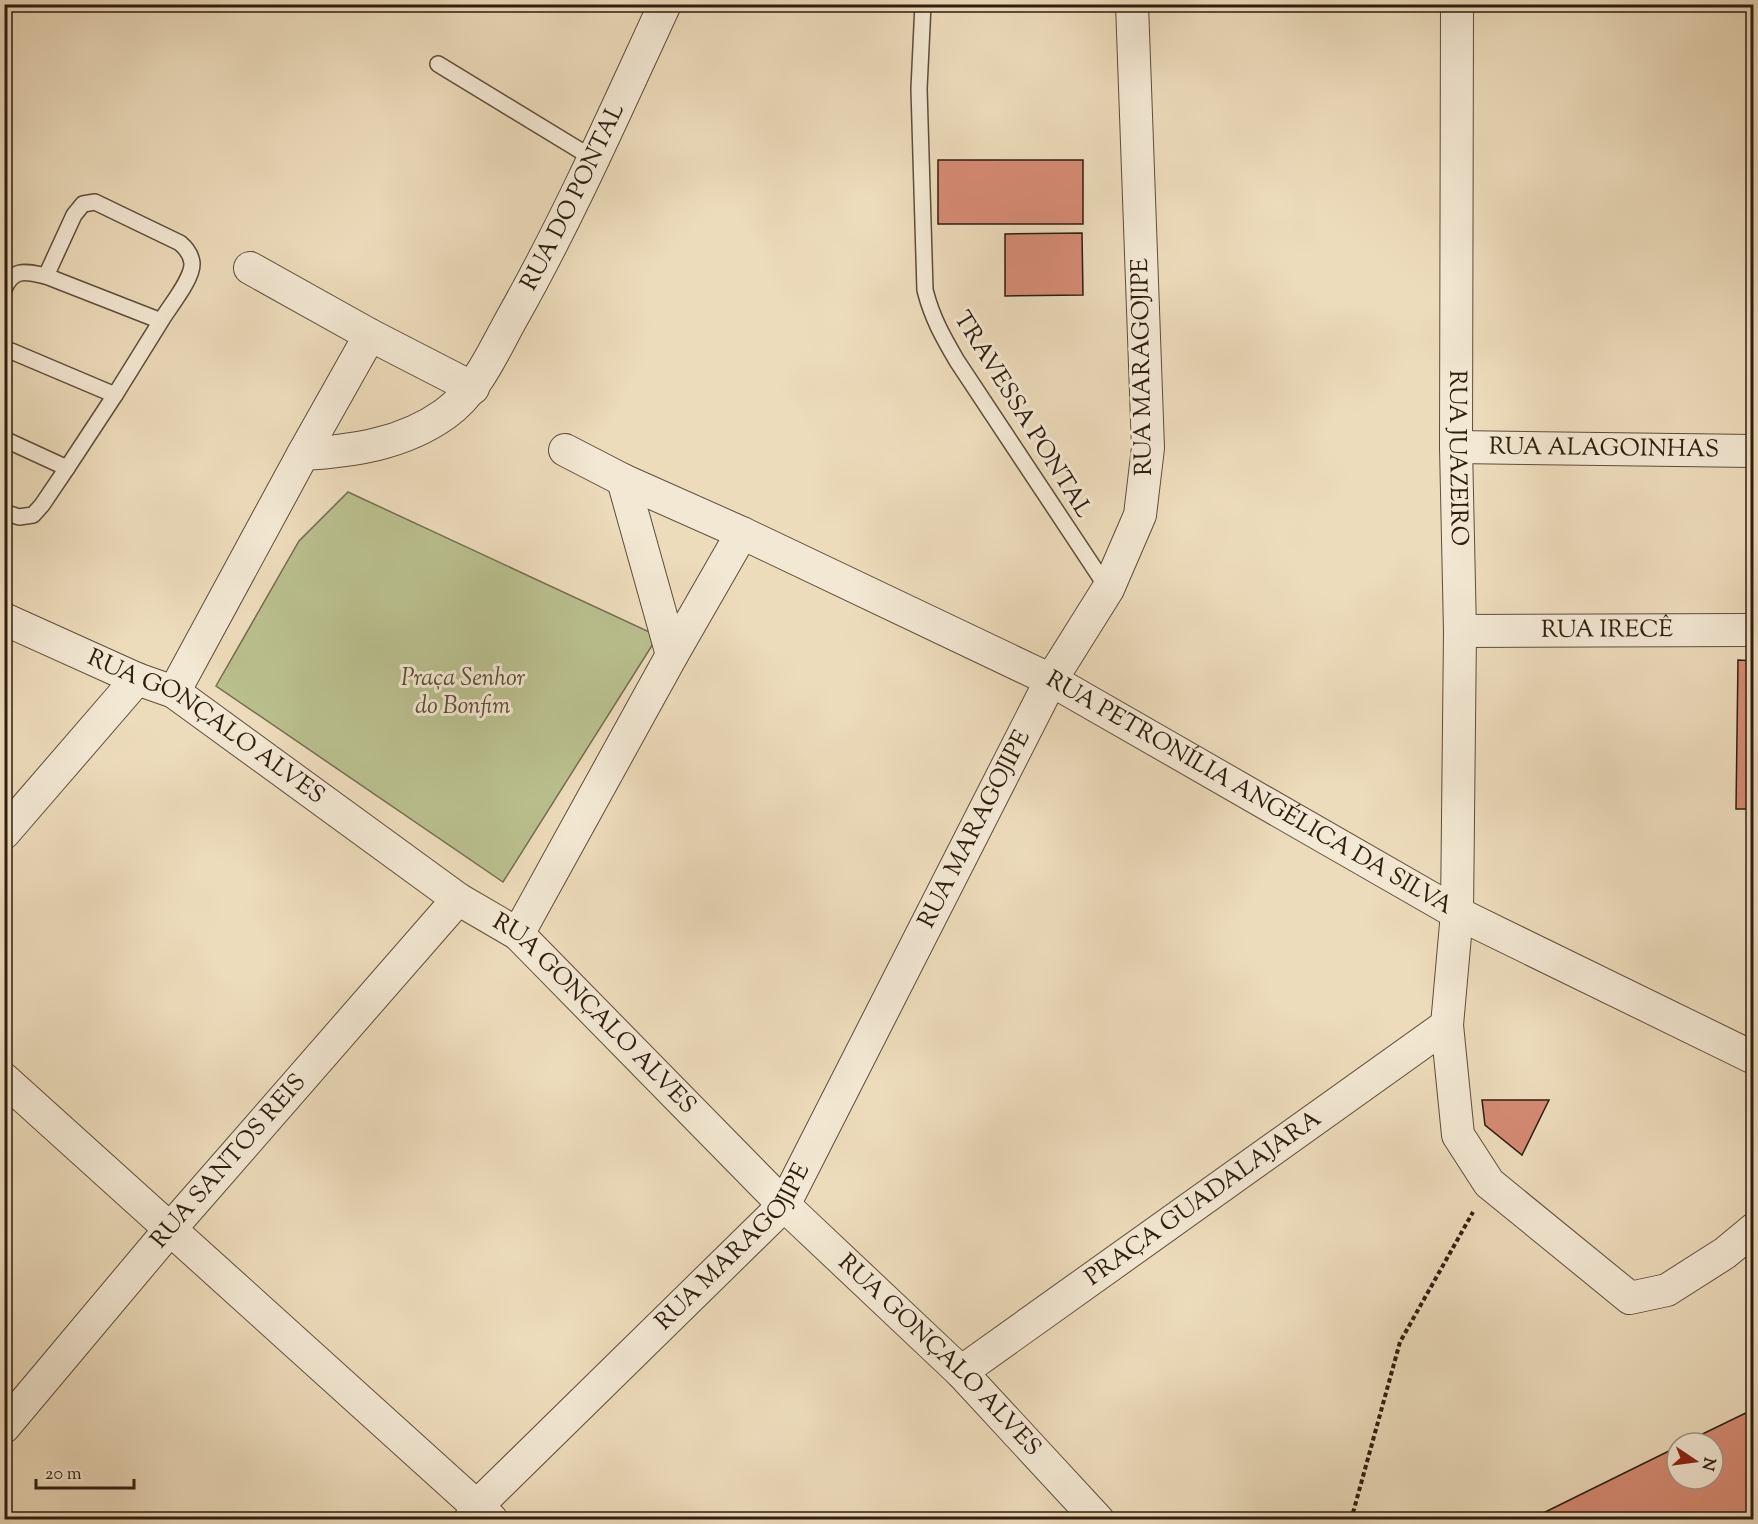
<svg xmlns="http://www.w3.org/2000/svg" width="1758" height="1524" viewBox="0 0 1758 1524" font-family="'Sorts Mill Goudy',serif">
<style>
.green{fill:#bac08f;stroke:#746e4f;stroke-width:1.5}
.building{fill:#d68b74;stroke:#2e1d0f;stroke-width:1.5}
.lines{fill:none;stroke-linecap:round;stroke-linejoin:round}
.service-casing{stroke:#5e4d3a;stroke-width:18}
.minor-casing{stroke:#5e4d3a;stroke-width:34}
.path{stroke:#2e1d0f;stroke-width:4;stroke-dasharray:4.5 3;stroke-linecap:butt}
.service{stroke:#f3e8d3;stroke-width:15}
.minor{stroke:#f3e8d3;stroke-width:32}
.labels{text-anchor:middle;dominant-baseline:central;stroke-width:6;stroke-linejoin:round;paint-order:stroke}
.street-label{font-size:24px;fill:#2e1d0f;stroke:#f3e8d3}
.park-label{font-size:24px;font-style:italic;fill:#584e35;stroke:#f3e8d3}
</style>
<rect width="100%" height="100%" fill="#eddcbc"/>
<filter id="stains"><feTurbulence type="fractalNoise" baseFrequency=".00333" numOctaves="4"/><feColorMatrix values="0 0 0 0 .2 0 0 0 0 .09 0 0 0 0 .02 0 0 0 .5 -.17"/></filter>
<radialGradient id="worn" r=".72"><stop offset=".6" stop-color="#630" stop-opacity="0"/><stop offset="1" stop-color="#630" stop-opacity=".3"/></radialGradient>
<!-- green -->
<polygon class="green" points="348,492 658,636 503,882 216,686 299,541"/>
<!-- building -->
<g class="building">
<rect x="938" y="160" width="145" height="64"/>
<polygon points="1082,233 1083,295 1005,296 1005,234"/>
<polygon points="1738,660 1754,661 1754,809 1736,809"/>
<polygon points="1482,1100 1549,1100 1522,1155 1485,1125"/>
<polygon points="1754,1409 1754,1520 1529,1520 1677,1447 1677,1479 1713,1479 1713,1443 1684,1443"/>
</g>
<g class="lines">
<defs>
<g id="service">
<path d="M923,4L919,89L925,290C932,318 943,337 957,361L1108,589"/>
<polyline points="438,64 594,159"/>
<path d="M4,289C14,267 26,272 46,276"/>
<polyline points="4,348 115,395 67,468 42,505 33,515 19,517 4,512"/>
<path d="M115,395L161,321L46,276L74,215L83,204L95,202L180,243C186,248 191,254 192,263C193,279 169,307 161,321"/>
<polyline points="4,439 67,468"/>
</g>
<g id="minor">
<path id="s1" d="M1457,4L1456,447L1460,631L1457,913L1447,1025L1458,1135L1489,1183L1630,1298L1667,1290L1725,1253L1754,1229"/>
<polyline points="250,268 370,335 473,388"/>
<path id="s2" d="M1456,447L1754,451"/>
<path id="s3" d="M565,450L623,480L742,533L1051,680L1457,913L1754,1058"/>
<polyline points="303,454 370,335"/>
<polyline points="623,480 672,655"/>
<path id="s4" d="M4,619L137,679L174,692L458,899L518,934L784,1205L961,1372L1098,1520"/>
<path id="s5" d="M1460,631L1754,630"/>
<path id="s6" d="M174,692L303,454C353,451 403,444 445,414C477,391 493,352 512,318C569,217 616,110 665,4"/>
<polyline points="4,833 137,679"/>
<polyline points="518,934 672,655 742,533"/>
<polyline points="4,1079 491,1519"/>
<path id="s7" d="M961,1372L1447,1025"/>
<path id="s8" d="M4,1427L171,1228L458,899"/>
<path id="s9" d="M470,1520L476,1507L784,1205L1051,680L1108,589L1140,515L1148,448L1132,4"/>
</g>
</defs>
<!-- service casing -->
<use href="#service" class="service-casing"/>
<!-- minor casing -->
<use href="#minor" class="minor-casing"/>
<!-- path -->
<polyline class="path" points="1351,1520 1400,1342 1473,1212"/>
<!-- service -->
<use href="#service" class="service"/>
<!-- minor -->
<use href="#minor" class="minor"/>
</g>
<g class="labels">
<!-- street labels -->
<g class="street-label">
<text stroke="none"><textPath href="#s6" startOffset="674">RUA DO PONTAL</textPath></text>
<text transform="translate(1143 367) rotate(-91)">RUA MARAGOJIPE</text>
<text transform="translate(1022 415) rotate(58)">TRAVESSA PONTAL</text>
<text stroke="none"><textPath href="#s2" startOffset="148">RUA ALAGOINHAS</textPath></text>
<text stroke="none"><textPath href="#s1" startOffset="454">RUA JUAZEIRO</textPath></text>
<text stroke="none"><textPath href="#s5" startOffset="147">RUA IRECÊ</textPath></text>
<text stroke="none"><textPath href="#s4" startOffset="230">RUA GONÇALO ALVES</textPath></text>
<text stroke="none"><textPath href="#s3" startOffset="766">RUA PETRONÍLIA ANGÉLICA DA SILVA</textPath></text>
<text stroke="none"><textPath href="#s9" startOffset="867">RUA MARAGOJIPE</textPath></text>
<text stroke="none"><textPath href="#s4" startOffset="716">RUA GONÇALO ALVES</textPath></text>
<text stroke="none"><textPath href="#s8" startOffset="348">RUA SANTOS REIS</textPath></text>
<text stroke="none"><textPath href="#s7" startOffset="298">PRAÇA GUADALAJARA</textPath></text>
<text stroke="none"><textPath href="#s9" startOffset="381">RUA MARAGOJIPE</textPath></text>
<text stroke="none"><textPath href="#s4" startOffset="1202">RUA GONÇALO ALVES</textPath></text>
</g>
<!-- park labels -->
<g class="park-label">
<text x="463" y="679">Praça Senhor<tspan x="463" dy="28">do Bonfim</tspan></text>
</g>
</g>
<!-- margin -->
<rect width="1758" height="1524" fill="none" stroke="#eddcbc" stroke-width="24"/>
<rect x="6" y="6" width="1746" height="1512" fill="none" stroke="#2e1d0f" stroke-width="3"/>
<rect x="12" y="12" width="1734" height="1500" fill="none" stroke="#2e1d0f" stroke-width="1.5"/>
<!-- north arrow -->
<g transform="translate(1695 1461) rotate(103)"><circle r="28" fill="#f3e8d3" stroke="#a49785" stroke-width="1.5"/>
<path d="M0-4.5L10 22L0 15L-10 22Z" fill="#8f2418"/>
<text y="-9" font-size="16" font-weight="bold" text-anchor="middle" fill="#2e1d0f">N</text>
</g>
<!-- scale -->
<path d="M36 1479v9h98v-9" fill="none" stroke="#2e1d0f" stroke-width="3"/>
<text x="45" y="1479" font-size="18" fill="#2e1d0f" stroke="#f3e8d3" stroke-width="4.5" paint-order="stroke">20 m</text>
<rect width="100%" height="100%" filter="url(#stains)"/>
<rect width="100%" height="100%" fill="url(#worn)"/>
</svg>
